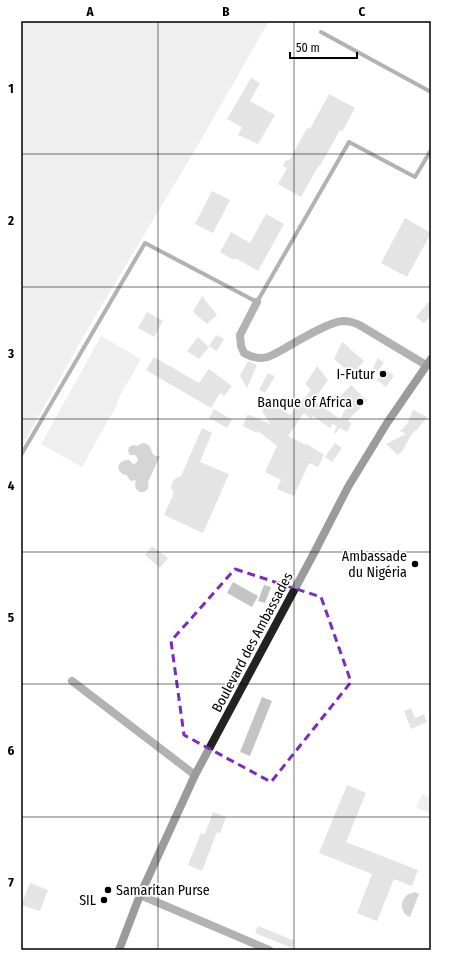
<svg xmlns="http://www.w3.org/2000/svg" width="452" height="971" viewBox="0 0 452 971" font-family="'Fira Sans Condensed',sans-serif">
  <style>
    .green { fill: #dcdcdc }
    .water { fill: #a3a3a3 }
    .building { fill: #c4c4c4 }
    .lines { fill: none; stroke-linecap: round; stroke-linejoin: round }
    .service { stroke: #555; stroke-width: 4 }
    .minor { stroke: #555; stroke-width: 8 }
    .secondary { stroke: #222; stroke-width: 8 }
    .marked { fill: none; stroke: #7b2cbf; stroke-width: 3; stroke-dasharray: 8 5; stroke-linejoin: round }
    .grid { fill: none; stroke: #000; stroke-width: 1; stroke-opacity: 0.55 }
    .poi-dot { fill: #000; stroke: #fff; stroke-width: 1.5 }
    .labels { text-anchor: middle; stroke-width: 3.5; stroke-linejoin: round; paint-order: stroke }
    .poi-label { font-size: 14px; fill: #000; stroke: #fff; text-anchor: end }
    .street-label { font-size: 14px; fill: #000; stroke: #fff }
    .neatline { fill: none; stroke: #000; stroke-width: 1.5 }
    .grid-label { font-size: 13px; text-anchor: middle; font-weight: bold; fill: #000 }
  </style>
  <rect width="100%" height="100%" fill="#fff"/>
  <!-- green -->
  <g class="green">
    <path d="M21,21H269L198,145L87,330L21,448Z"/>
    <path d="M101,336L141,359L117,401L118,403L82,467L41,444Z"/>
    <path d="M422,794L431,798V813L416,808Z"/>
  </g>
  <!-- water -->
  <g class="water">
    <path d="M143,443C156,445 147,457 160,456L148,482C152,496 131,496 136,480C132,482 128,480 127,475C115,474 116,459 129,460L133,464L136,463L138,460L137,457L135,455H130L128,451L129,447L133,445L137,446Z"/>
    <path d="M415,892L419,894L410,917C400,914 399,899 409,894C411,893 413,893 415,892Z"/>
  </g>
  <!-- building -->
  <g class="building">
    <path d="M251,78L260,83L250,101L275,115L258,144L238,135L242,127L227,119Z"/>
    <path d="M329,94L355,108L342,132L340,130L320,166L319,165L301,197L278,184L287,168L283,166L286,160L289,161L307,128L310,129Z"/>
    <path d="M212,191L230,200L213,233L195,224Z"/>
    <path d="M266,214L284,224L258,271L235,258L234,260L220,252L231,232L250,243Z"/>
    <path d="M405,218L431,233L407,277L381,263Z"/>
    <path d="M202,296L217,315L207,324L193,312Z"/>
    <path d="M431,299V316L424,323L416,317Z"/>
    <path d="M147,312L163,321L154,337L138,328Z"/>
    <path d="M216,335L224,339L217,351L209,346Z"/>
    <path d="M198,337L209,347L199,359L187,351Z"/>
    <path d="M342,342L349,347V348L364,361L352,375L334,359Z"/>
    <path d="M154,357L199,383L209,369L232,386L224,396L220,393L211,408L146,370Z"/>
    <path d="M378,358L384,363L370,380L368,378Z"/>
    <path d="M248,361L257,365L247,388L240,376Z"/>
    <path d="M317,366L328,380L314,400L326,410V409L340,419L348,405L340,397L351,385L367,401L348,420L351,424L347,432L340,428L335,434L334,432L337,426L333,424L330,428L313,416L311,419L304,413L288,436L306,445L307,444L324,455L318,467L309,463L294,496L277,489L281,480L265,472L277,446L258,431L257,433L243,426L247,415H250L270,424L262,411L268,400L290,415L311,390L305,384Z"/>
    <path d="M385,369L394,376L386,387L377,380Z"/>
    <path d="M268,373L275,376L265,393L259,390Z"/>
    <path d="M214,409L232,420L227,428L209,418Z"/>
    <path d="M413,410L427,417L416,431L415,430L410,437L403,450L398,455L386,444L406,434L400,431L407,424Z"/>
    <path d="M202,428L212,433L200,462L229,474L203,533L164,515L174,493L171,488L172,482L176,478L181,476Z"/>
    <path d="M335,443L342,448L332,462L325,457Z"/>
    <path d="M152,546L168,558L160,568L145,555Z"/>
    <path d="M233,582L258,596L252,607L227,593Z"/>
    <path d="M264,585L271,587L265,603L258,601Z"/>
    <path d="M262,697L272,701L250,756L240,752Z"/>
    <path d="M411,708L415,718L424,714L427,722L411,729L404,711Z"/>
    <path d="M347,785L366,793L346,842L418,870L412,886L394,879L377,921L357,913L372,874L319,853Z"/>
    <path d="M213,812L226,817L220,834L217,832L202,871L188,865L201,833L205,834Z"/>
    <path d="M30,883L48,890L40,911L21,905Z"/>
    <path d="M258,926L295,941L292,948L255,933Z"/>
  </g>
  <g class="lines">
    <!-- service -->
    <g class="service">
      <path d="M321,32L431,92"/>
      <path d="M21,455L145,243L257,302L349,142L415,177L431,150"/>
    </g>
    <!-- minor -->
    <g class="minor">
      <path d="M257,302L240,335L241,346L244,353C249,356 255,358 262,358C269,358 276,353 282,350C296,342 328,322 343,321C350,321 356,323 361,326L426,365"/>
      <path d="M72,681L195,775"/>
      <path d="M140,895L269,950"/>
    </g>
    <!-- secondary -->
    <path class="secondary" d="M119,950L140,895L195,775L313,555L348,487L387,423L431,359"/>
  </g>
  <!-- marked area -->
  <path d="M0 0H452V971H0ZM235,569L321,597L351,682L271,782L184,735L171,641Z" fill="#fff" fill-opacity=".55" fill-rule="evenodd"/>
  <path class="marked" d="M235,569L321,597L351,682L271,782L184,735L171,641Z"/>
  <!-- grid -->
  <path class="grid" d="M158,21V950M294,21V950M21,154H431M21,287H431M21,419H431M21,552H431M21,684H431M21,817H431"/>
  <!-- markers -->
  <g class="poi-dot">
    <circle cx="383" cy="374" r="4"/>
    <circle cx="360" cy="402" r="4"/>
    <circle cx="415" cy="564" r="4"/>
    <circle cx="108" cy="890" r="4"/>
    <circle cx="104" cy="900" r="4"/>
  </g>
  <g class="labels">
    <!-- poi labels -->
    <g class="poi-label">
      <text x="375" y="379">I-Futur</text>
      <text x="352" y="407">Banque of Africa</text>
      <text x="407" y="561">Ambassade<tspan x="407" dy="16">du Nigéria</tspan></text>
      <text x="116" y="895" text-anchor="start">Samaritan Purse</text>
      <text x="96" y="905">SIL</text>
    </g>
    <!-- street labels -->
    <g class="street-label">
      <text transform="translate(252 642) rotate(-62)" y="5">Boulevard des Ambassades</text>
    </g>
  </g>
  <!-- border -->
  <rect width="452" height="971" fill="none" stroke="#ffffff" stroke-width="44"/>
  <!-- scale -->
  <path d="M290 52v6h67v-6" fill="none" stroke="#000000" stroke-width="2"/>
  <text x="296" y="52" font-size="12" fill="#000000" stroke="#ffffff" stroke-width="3" paint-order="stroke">50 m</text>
  <rect x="22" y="22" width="408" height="927" class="neatline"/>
  <g class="grid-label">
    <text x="90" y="16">A</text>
    <text x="226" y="16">B</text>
    <text x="362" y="16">C</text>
    <text x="11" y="93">1</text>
    <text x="11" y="225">2</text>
    <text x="11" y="358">3</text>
    <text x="11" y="490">4</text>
    <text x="11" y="622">5</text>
    <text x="11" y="755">6</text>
    <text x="11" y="887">7</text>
  </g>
</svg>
